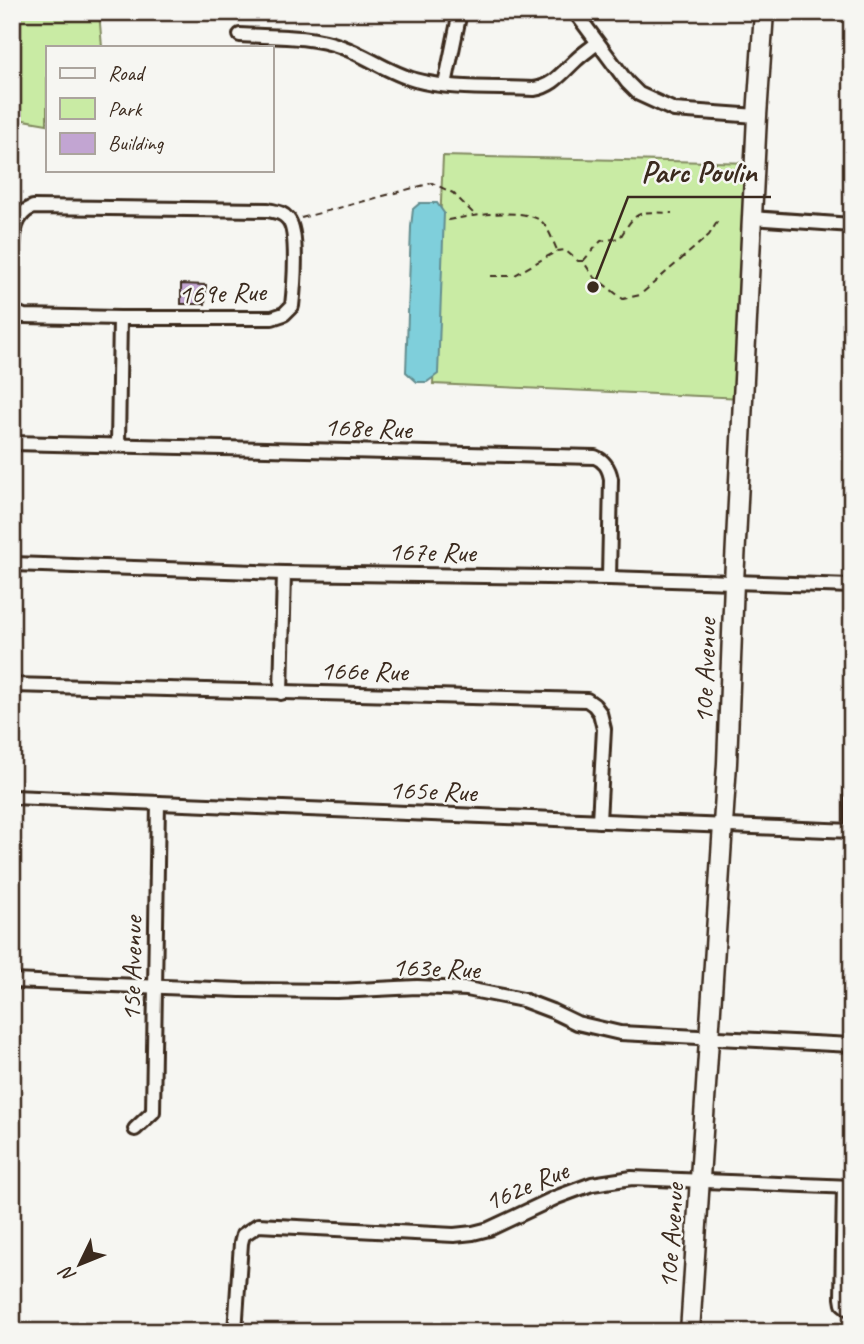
<svg xmlns="http://www.w3.org/2000/svg" width="864" height="1344" viewBox="0 0 864 1344" font-family="Caveat,sans-serif">
  <style>
    .green { fill: #c9eba4; stroke: #828a61; stroke-width: 2 }
    .water { fill: #7fcfdb; stroke: #648d8f; stroke-width: 2 }
    .building { fill: #c2a5d2; stroke: #3b2a1e; stroke-width: 2 }
    .lines { fill: none; stroke-linecap: round; stroke-linejoin: round }
    .street-casing { stroke: #3b2a1e; stroke-width: 18 }
    .secondary-casing { stroke: #3b2a1e; stroke-width: 23 }
    .path { stroke: #3b2a1e; stroke-width: 2; stroke-dasharray: 7 5; stroke-linecap: butt }
    .street { stroke: #f6f6f2; stroke-width: 12 }
    .secondary { stroke: #f6f6f2; stroke-width: 18 }
    .labels { text-anchor: middle; stroke-width: 5; stroke-linejoin: round; paint-order: stroke }
    .street-label { font-size: 28px; fill: #3b2a1e; stroke: #f6f6f2 }
    .leader { fill: none; stroke: #3b2a1e; stroke-width: 2.5 }
    .callout-dot { fill: #3b2a1e; stroke: #f6f6f2; stroke-width: 2.5 }
    .callout-label { font-size: 30px; text-anchor: middle; font-weight: bold; fill: #3b2a1e; stroke: #f6f6f2; stroke-width: 5; stroke-linejoin: round; paint-order: stroke }
  </style>
  <rect width="100%" height="100%" fill="#f6f6f2"/>
  <filter id="ink" filterUnits="userSpaceOnUse"><feTurbulence type="fractalNoise" baseFrequency=".0143" numOctaves="2"/><feDisplacementMap in="SourceGraphic" scale="14" xChannelSelector="R" yChannelSelector="G"/><feConvolveMatrix kernelMatrix="1 2 1 2 8 2 1 2 1" color-interpolation-filters="sRGB"/></filter>
  <g filter="url(#ink)">
    <!-- green -->
    <g class="green">
      <path d="M12,12H99L102,47H47V124L12,118Z"/>
      <path d="M443,156L755,163L743,398L433,384Z"/>
    </g>
    <!-- water -->
    <path class="water" d="M420,203H437L444,213L438,374L427,382H417L406,372L411,227L413,209Z"/>
    <!-- building -->
    <path class="building" d="M181,284L206,285L205,304H181Z"/>
    <g class="lines">
      <!-- street casing -->
      <g class="street-casing">
        <g id="street">
          <path d="M575,12L627,82L639,94L674,110L757,116"/>
          <path d="M240,35C273,37 310,35 342,47C367,56 389,73 415,80C451,90 497,87 534,89C553,86 562,73 575,61C582,54 590,49 597,43"/>
          <path d="M445,85L460,12"/>
          <path d="M752,218L852,225"/>
          <path d="M12,264C14,243 10,216 33,207L268,210C276,212 282,212 288,219C299,232 294,288 292,306L284,314L272,318H120L118,444"/>
          <path d="M12,307L17,313L24,316L120,318"/>
          <path d="M12,443L595,457C605,461 609,468 611,479L609,578"/>
          <path d="M12,564L284,573L609,578L852,586"/>
          <path d="M12,685L587,700L594,705L600,713L604,729L599,821"/>
          <path d="M281,693L284,573"/>
          <path d="M12,797L852,831"/>
          <path d="M852,831V733"/>
          <path d="M12,981L240,990L337,991L417,987L467,989L523,1000L552,1011L577,1023L620,1033L852,1045"/>
          <path d="M135,1129L153,1112L158,803"/>
          <path d="M844,1187L842,1298L843,1304L852,1311"/>
          <path d="M235,1332L241,1243L243,1235L258,1225L454,1235L473,1233L489,1229L557,1197L592,1184L632,1178L852,1187"/>
        </g>
      </g>
      <!-- secondary casing -->
      <g class="secondary-casing">
        <path id="secondary" d="M690,1332L727,763L734,582L757,116L764,12"/>
      </g>
      <!-- path -->
      <g class="path">
        <path d="M301,218L432,183L453,193L475,215"/>
        <path d="M448,220C469,216 523,207 541,221C548,227 553,241 557,250"/>
        <path d="M583,261L601,241L620,238C637,208 640,212 672,213"/>
        <path d="M491,276H513L557,251L565,250L578,261H583L593,276L623,299L640,295L709,235L719,219"/>
      </g>
      <!-- street -->
      <use href="#street" class="street"/>
      <!-- secondary -->
      <use href="#secondary" class="secondary"/>
    </g>
  </g>
  <g class="labels">
    <!-- street labels -->
    <g class="street-label">
      <text transform="translate(222 292) rotate(-2)" y="10">169e Rue</text>
      <text transform="translate(368 427) rotate(2)" y="10">168e Rue</text>
      <text transform="translate(432 551) rotate(1)" y="10">167e Rue</text>
      <text transform="translate(364 670) rotate(1)" y="10">166e Rue</text>
      <text transform="translate(704 671) rotate(-88)" y="10">10e Avenue</text>
      <text transform="translate(433 790) rotate(2)" y="10">165e Rue</text>
      <text transform="translate(436 967) rotate(2)" y="10">163e Rue</text>
      <text transform="translate(131 969) rotate(-89)" y="10">15e Avenue</text>
      <text transform="translate(526 1185) rotate(-23)" y="10">162e Rue</text>
      <text transform="translate(670 1236) rotate(-86)" y="10">10e Avenue</text>
    </g>
  </g>
  <!-- callouts -->
  <path class="leader" d="M593 287L628 197H771"/>
  <circle class="callout-dot" cx="593" cy="287" r="7"/>
  <g class="callout-label">
    <text x="699" y="182">Parc Poulin</text>
  </g>
  <!-- margin -->
  <rect width="864" height="1344" fill="none" stroke="#f6f6f2" stroke-width="42"/>
  <rect x="21" y="21" width="822" height="1302" fill="none" stroke="#3b2a1e" stroke-width="2.5" filter="url(#ink)"/>
  <!-- legend -->
  <rect x="46" y="46" width="228" height="126" fill="#f6f6f2" stroke="#aba49d" stroke-width="2"/>
  <rect x="60" y="68" width="35" height="10" fill="#f6f6f2" stroke="#aba49d" stroke-width="2"/>
  <text x="108" y="80" font-size="21" fill="#3b2a1e">Road</text>
  <rect x="60" y="98" width="35" height="21" fill="#c9eba4" stroke="#aba49d" stroke-width="2"/>
  <text x="108" y="116" font-size="21" fill="#3b2a1e">Park</text>
  <rect x="60" y="133" width="35" height="21" fill="#c2a5d2" stroke="#aba49d" stroke-width="2"/>
  <text x="108" y="150" font-size="21" fill="#3b2a1e">Building</text>
  <!-- north arrow -->
  <g transform="translate(80 1264) rotate(227)" stroke="#f6f6f2" stroke-width="5" paint-order="stroke">
  <path d="M0-5L12 26L0 18L-12 26Z" fill="#3b2a1e"/>
  <text y="-10" font-size="19" font-weight="bold" text-anchor="middle" fill="#3b2a1e">N</text>
  </g>
</svg>
